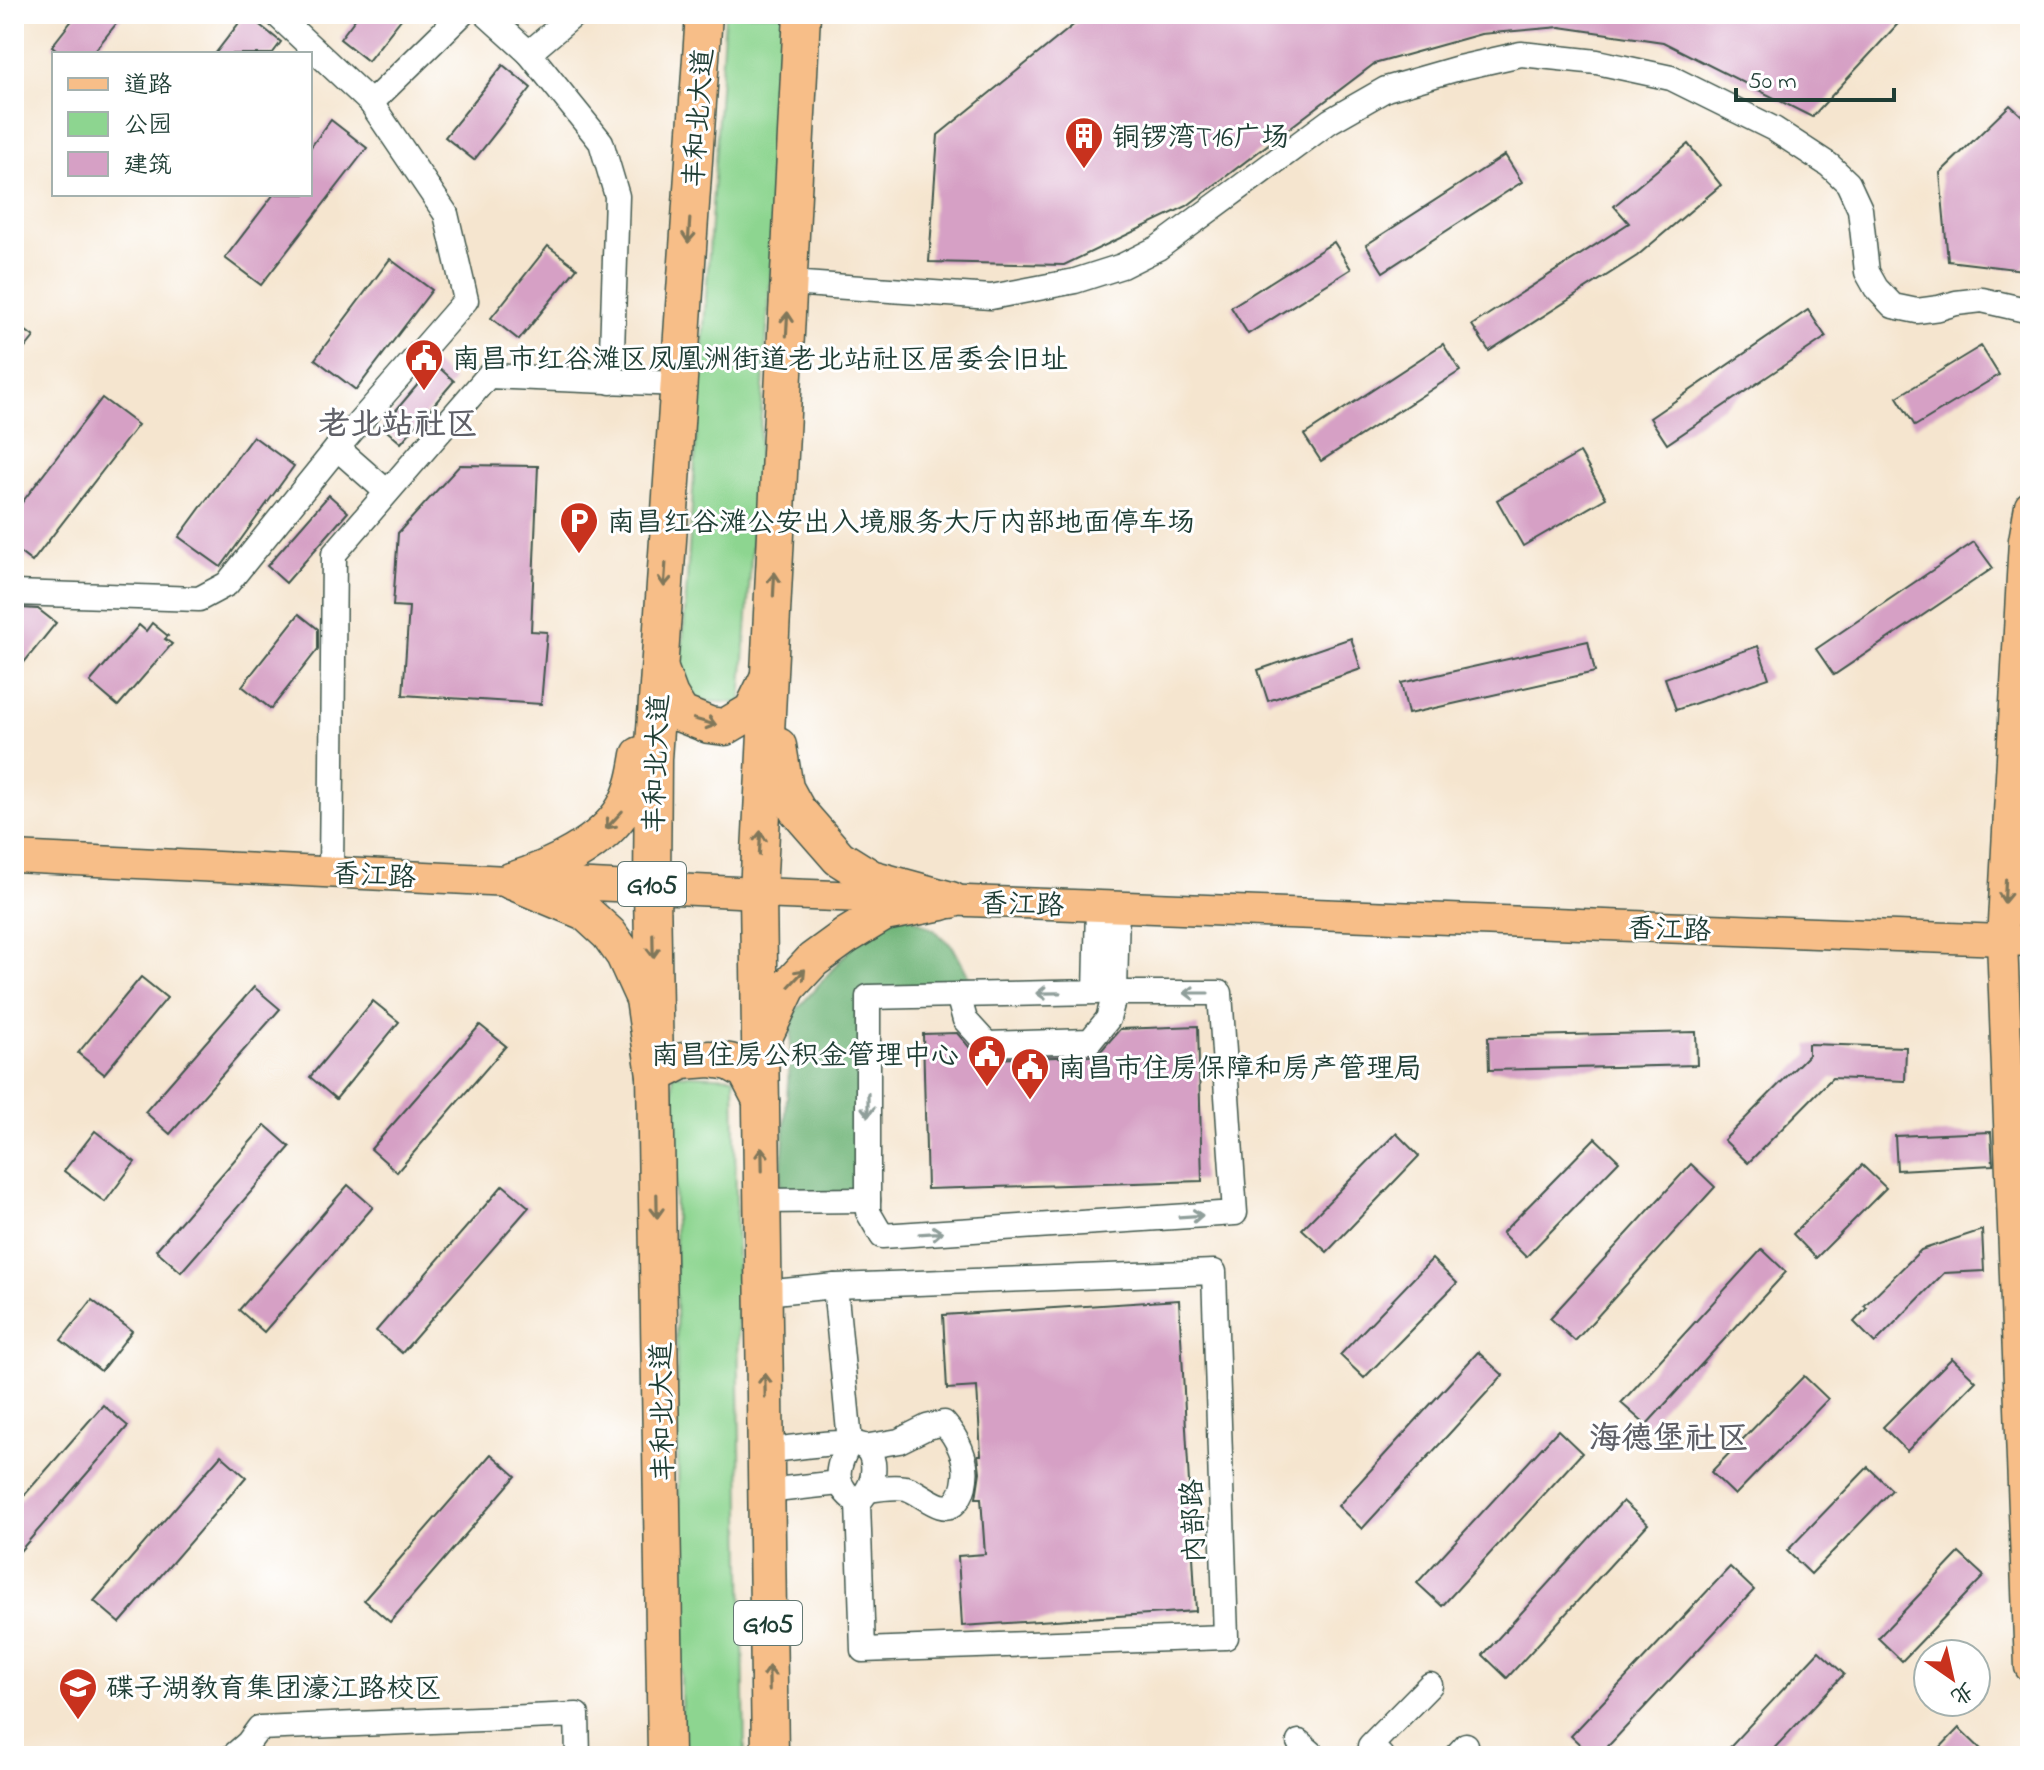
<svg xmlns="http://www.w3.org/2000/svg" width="2044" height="1770" viewBox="0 0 2044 1770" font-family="'Indie Flower','LXGW WenKai TC',sans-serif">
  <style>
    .green { fill: #8dd590; stroke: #568962; stroke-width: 2 }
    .forest { fill: #72b67a; stroke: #487a57; stroke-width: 2 }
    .building { fill: #d6a0c5 }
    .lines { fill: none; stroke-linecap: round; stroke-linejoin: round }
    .minor-casing { stroke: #3f564b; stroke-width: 27 }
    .major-casing { stroke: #3f564b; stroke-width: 33 }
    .highway-casing { stroke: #3f564b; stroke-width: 39 }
    .minor { stroke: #fff; stroke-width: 24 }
    .major { stroke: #f7be88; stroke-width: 30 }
    .highway { stroke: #f7be88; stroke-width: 36 }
    .oneway { stroke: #80775a }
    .oneway2 { stroke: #8f9e9a }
    .labels { text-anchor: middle; stroke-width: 6; stroke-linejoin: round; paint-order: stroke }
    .shield { fill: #fff; stroke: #627771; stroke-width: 2 }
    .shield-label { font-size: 26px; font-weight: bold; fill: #1f3d34 }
    .street-label { font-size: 28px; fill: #1f3d34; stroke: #fff }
    .poi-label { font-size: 28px; fill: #1f3d34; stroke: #fff; text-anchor: start }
    .quarter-label { font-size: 32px; font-weight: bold; fill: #5f6067; stroke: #fff }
  </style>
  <rect width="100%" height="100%" fill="#fff"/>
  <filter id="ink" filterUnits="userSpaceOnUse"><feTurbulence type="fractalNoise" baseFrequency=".0125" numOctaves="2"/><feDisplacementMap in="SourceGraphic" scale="16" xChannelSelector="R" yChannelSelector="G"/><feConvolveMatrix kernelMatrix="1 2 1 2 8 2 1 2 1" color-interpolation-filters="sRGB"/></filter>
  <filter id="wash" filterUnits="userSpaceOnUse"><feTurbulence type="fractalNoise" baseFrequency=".006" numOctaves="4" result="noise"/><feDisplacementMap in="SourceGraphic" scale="32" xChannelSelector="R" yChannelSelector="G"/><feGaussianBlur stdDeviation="1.8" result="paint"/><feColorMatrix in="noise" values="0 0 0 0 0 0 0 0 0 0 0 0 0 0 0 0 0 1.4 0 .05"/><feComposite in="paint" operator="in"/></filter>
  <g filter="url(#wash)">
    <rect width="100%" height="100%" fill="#f5e5cf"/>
    <!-- green -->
    <g class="green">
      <path d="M725,14H789L741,703L679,700Z"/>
      <path d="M673,1074L734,1077L745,1756H682Z"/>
    </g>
    <!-- forest -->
    <path class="forest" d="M904,913L934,930L953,947L976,990L863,994L867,1193L780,1192L793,1014L867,930Z"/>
    <g id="blocks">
      <!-- building -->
      <g class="building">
        <path d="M77,14H124L92,54H62L52,46Z"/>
        <path d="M246,14L281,42L272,54H215Z"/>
        <path d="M359,14H405L368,61L340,39Z"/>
        <path d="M1087,14H1907L1812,117L1663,42L1560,27L1481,34L1374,64L1187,206L1064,265L929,262L938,135Z"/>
        <path d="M503,65L531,88L474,160L445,137Z"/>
        <path d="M2010,105L2030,123V249L2023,270L1948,261L1940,173Z"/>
        <path d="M331,120L367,148L261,285L225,258L274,194H310V148Z"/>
        <path d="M1688,144L1721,185L1637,256L1489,351L1472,325L1629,223L1614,206Z"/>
        <path d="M1505,155L1522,182L1383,272L1366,245Z"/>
        <path d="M1334,242L1351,269L1248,334L1231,307Z"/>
        <path d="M548,246L577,268L519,340L491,318Z"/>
        <path d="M390,259L432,290L356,390L315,359Z"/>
        <path d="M1808,310L1826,337L1667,444L1650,418Z"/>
        <path d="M14,322L34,337L14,362Z"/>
        <path d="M1443,344L1460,371L1321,461L1304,435Z"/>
        <path d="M1981,346L1999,375L1915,426L1897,397Z"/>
        <path d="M435,364L454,381L401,443L382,427Z"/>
        <path d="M102,398L138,425L32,562L14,548V513Z"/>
        <path d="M253,436L294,466L221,567L179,537Z"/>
        <path d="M1580,453L1606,498L1523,546L1497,500Z"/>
        <path d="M460,465L538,466L531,631L547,632L541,704L403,695L409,607L393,606L398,533Z"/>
        <path d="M329,495L348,512L286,583L267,566Z"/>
        <path d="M1974,542L1993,568L1834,675L1816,649Z"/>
        <path d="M21,608L38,609L56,623L14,675V617Z"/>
        <path d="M299,614L318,629V649L271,709L242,686Z"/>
        <path d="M152,623L168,636L165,639L172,644L118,706L90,682L139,625L146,631Z"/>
        <path d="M1351,638L1361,669L1268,701L1258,670Z"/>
        <path d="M1588,641L1595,672L1408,714L1401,683Z"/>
        <path d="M1758,646L1769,678L1676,710L1665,678Z"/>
        <path d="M141,977L167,998L104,1074L78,1053Z"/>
        <path d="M254,987L280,1009L170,1134L145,1112Z"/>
        <path d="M373,1001L399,1022L336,1099L310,1077Z"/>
        <path d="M480,1025L506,1046L397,1172L371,1149Z"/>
        <path d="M1198,1026L1202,1181L927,1189L923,1034L957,1033L976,1055L987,1059L1090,1056L1101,1051L1120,1029Z"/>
        <path d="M1696,1032L1697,1065L1489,1070L1488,1037Z"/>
        <path d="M1808,1044L1906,1047L1905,1081L1832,1078L1748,1163L1724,1140L1808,1055Z"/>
        <path d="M265,1125L290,1147L181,1272L156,1250Z"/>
        <path d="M95,1131L135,1162L105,1202L64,1171Z"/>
        <path d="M1991,1132L1993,1165L1897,1170L1895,1136Z"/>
        <path d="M1396,1133L1419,1156L1327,1252L1302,1229Z"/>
        <path d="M1595,1138L1619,1161L1526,1257L1502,1233Z"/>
        <path d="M1691,1164L1715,1187L1575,1341L1550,1318Z"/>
        <path d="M1862,1165L1886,1188L1816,1258L1793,1234Z"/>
        <path d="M348,1185L373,1207L264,1332L239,1310Z"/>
        <path d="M503,1185L529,1207L402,1353L376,1331Z"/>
        <path d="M1982,1230L1984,1271L1944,1273L1875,1343L1854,1322L1867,1308L1864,1306L1921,1250Z"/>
        <path d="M1762,1249L1786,1272L1646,1425L1621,1403Z"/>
        <path d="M1432,1259L1457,1283L1364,1378L1340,1355Z"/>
        <path d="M92,1300L132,1331L101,1371L61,1340Z"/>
        <path d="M1179,1300L1196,1611L962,1626L958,1556L985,1554L981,1498H976L980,1472L978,1455H981L977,1387L947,1389L943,1315Z"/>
        <path d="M1478,1352L1503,1375L1362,1529L1338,1506Z"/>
        <path d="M1952,1358L1976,1381L1907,1451L1883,1427Z"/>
        <path d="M1804,1376L1828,1399L1735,1495L1711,1472Z"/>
        <path d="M103,1405L128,1426L14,1558V1507Z"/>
        <path d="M1558,1430L1582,1453L1442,1606L1417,1583Z"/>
        <path d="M491,1454L516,1476L390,1622L364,1600Z"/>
        <path d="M221,1455L246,1477L120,1623L94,1601Z"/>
        <path d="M1868,1467L1892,1490L1811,1574L1787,1551Z"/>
        <path d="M1623,1501L1648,1524L1507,1678L1483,1655Z"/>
        <path d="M1959,1553L1984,1576L1902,1661L1878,1638Z"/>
        <path d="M1730,1567L1754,1590L1599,1756H1592L1571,1736Z"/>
        <path d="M1819,1651L1844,1674L1767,1756H1721Z"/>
        <path d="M1959,1728L1988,1756H1932Z"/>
      </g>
    </g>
  </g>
  <g filter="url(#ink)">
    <use href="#blocks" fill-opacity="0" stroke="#3f564b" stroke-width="2"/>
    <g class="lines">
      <!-- minor casing -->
      <g class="minor-casing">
        <g id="minor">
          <path d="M486,14L529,53L575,14"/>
          <path d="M529,53L601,142L617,196L611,382"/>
          <path d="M371,103L462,14"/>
          <path d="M789,283L991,297L1075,281L1122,266L1158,248L1330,121L1386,89L1459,68L1521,54L1597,62L1671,78L1774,129L1829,165L1848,183L1860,209L1867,272L1876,288L1893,306L1917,311L1939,308L1956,303L1982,300L2030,311"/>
          <path d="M337,448L387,492"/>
          <path d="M14,593L199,599L227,584L337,448L466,300L446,214L371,103L276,14"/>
          <path d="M331,872L334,554L488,376L679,384"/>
          <path d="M1098,906L1096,992L868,997V1212L882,1236L1235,1213L1220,993H1115L1117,906"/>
          <path d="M958,995L965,1020L987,1044L1090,1041L1108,1019L1115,993L1102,992"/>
          <path d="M762,1201L868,1200"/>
          <path d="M764,1293L835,1286L1214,1272L1226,1637L863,1650L858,1503"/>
          <path d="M864,1447L899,1441L927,1427L944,1423C957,1438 968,1459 965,1479C964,1489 962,1495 956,1502C943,1517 920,1491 906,1488C893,1486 881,1488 869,1490"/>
          <path d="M766,1451C786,1449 850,1437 865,1447C870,1451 872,1457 873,1463C875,1480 869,1490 858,1503C831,1484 836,1468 850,1442L835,1286"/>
          <path d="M766,1491L839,1483"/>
          <path d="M1299,1742L1315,1756"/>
          <path d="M233,1756L248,1743L259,1728L577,1715L578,1756"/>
          <path d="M1381,1756L1370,1746L1430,1685"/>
          <path d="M1456,1756L1466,1745"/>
        </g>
      </g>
      <!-- major casing -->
      <g class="major-casing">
        <g id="major">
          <path d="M2030,506L2024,540L2002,940L2030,1667"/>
          <path d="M14,857L758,893L2030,941"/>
        </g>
      </g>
      <!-- highway casing -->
      <g class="highway-casing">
        <g id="highway">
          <path d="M661,672L670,696L681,714L709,725L725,727L752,711L768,678"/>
          <path d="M778,746L785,788L797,810L839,858L871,878L951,900"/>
          <path d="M511,881L585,912L609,934L624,955L644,999L655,1075L683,1061L710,1059L730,1062L746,1071L761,1100"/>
          <path d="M511,881C549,869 603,844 624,808C634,791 637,773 640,755"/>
          <path d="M764,1037L788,987L813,960L846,936L884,913L942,902"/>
          <path d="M666,1756L652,888L653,759L704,14"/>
          <path d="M770,1756L758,893L802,14"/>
        </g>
      </g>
      <!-- minor -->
      <use href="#minor" class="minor"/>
      <!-- major -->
      <use href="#major" class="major"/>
      <!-- highway -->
      <use href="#highway" class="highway"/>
    </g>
    <!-- one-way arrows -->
    <defs><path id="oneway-shaft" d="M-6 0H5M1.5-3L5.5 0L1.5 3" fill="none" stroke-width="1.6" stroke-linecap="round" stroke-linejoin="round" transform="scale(2)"/></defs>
    <g class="oneway">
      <use href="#oneway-shaft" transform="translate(689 231) rotate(94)"/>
      <use href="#oneway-shaft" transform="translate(787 324) rotate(-87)"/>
      <use href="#oneway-shaft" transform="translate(665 575) rotate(94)"/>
      <use href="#oneway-shaft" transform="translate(774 584) rotate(-87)"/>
      <use href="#oneway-shaft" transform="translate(705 722) rotate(16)"/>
      <use href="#oneway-shaft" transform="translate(614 820) rotate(133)"/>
      <use href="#oneway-shaft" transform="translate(760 843) rotate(-87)"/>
      <use href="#oneway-shaft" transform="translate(2005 891) rotate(93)"/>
      <use href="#oneway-shaft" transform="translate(653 946) rotate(89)"/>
      <use href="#oneway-shaft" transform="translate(797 978) rotate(-47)"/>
      <use href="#oneway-shaft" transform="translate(762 1159) rotate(-91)"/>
      <use href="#oneway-shaft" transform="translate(657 1206) rotate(89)"/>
      <use href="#oneway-shaft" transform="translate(765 1385) rotate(-91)"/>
      <use href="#oneway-shaft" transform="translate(769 1678) rotate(-91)"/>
    </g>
    <g class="oneway2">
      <use href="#oneway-shaft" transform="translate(1048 993) rotate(179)"/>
      <use href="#oneway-shaft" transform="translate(1196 993) rotate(-180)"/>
      <use href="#oneway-shaft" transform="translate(868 1105) rotate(90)"/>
      <use href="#oneway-shaft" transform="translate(1191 1216) rotate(-4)"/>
      <use href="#oneway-shaft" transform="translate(931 1233) rotate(-4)"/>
    </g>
  </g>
  <!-- icons -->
  <defs>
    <g id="building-pin" transform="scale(2)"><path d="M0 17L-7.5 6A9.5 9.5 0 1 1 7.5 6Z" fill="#c8321e" stroke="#fff"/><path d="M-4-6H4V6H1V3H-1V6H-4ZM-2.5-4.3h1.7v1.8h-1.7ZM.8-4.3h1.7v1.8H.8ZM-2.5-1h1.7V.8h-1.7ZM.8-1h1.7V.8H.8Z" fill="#fff"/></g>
    <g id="civic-pin" transform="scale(2)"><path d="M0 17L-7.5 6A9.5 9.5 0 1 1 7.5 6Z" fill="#c8321e" stroke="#fff"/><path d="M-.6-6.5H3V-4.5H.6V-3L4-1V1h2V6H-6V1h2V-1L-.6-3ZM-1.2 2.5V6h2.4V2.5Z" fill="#fff"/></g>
    <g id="parking-pin" transform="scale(2)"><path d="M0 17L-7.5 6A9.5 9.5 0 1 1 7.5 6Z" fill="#c8321e" stroke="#fff"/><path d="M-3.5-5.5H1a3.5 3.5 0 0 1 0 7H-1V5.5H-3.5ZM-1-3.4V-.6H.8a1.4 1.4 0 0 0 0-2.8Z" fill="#fff"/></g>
    <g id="school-pin" transform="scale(2)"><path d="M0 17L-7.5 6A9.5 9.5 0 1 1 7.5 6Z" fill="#c8321e" stroke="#fff"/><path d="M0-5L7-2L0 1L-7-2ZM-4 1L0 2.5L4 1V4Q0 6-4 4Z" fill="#fff"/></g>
  </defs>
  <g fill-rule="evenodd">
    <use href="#building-pin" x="1084" y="136"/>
    <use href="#civic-pin" x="424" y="358"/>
    <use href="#parking-pin" x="579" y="521"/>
    <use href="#civic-pin" x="987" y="1054"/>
    <use href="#civic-pin" x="1030" y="1067"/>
    <use href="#school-pin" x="78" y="1687"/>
  </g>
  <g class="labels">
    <!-- shield labels -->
    <g class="shield">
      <rect x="618" y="862" width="68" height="44" rx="6"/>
      <rect x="734" y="1601" width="68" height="44" rx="6"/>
    </g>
    <g class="shield-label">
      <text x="652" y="893">G105</text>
      <text x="768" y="1632">G105</text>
    </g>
    <!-- street labels -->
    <g class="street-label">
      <text transform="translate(697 118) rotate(-86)" y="10">丰和北大道</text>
      <text transform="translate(655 764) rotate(-88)" y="10">丰和北大道</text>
      <text transform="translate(374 874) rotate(3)" y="10">香江路</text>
      <text transform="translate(1022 903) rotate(2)" y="10">香江路</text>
      <text transform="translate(1669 928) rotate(2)" y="10">香江路</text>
      <text transform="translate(661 1412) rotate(-91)" y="10">丰和北大道</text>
      <text transform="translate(1192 1521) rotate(-92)" y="10">内部路</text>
    </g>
    <!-- poi labels -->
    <g class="poi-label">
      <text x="1112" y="146">铜锣湾T16广场</text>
      <text x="452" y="368">南昌市红谷滩区凤凰洲街道老北站社区居委会旧址</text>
      <text x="607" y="531">南昌红谷滩公安出入境服务大厅内部地面停车场</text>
      <text x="959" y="1064" text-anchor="end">南昌住房公积金管理中心</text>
      <text x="1058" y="1077">南昌市住房保障和房产管理局</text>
      <text x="106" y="1697">碟子湖教育集团濠江路校区</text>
    </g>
    <!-- quarter labels -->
    <g class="quarter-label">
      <text x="398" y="434">老北站社区</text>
      <text x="1669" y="1448">海德堡社区</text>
    </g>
  </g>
  <!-- margin -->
  <rect width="2044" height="1770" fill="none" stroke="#fff" stroke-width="48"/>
  <!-- legend -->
  <rect x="52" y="52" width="260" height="144" fill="#ffffff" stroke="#a5b1ae" stroke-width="2"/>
  <rect x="68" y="78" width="40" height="12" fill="#f7be88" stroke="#a5b1ae" stroke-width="2"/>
  <text x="124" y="92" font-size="24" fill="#1f3d34">道路</text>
  <rect x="68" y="112" width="40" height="24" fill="#8dd590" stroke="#a5b1ae" stroke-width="2"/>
  <text x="124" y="132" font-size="24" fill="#1f3d34">公园</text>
  <rect x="68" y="152" width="40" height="24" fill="#d6a0c5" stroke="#a5b1ae" stroke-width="2"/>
  <text x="124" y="172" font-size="24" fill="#1f3d34">建筑</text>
  <!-- north arrow -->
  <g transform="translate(1952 1678) rotate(146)"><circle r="38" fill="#ffffff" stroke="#a5b1ae" stroke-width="2"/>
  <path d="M0-6L14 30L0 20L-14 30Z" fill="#c8321e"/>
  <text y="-12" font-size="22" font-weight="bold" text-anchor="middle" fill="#1f3d34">北</text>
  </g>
  <!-- scale -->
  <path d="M1736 88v12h158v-12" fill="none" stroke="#1f3d34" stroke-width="4"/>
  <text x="1748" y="88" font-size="24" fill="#1f3d34" stroke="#ffffff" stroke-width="6" paint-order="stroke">50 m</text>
</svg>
